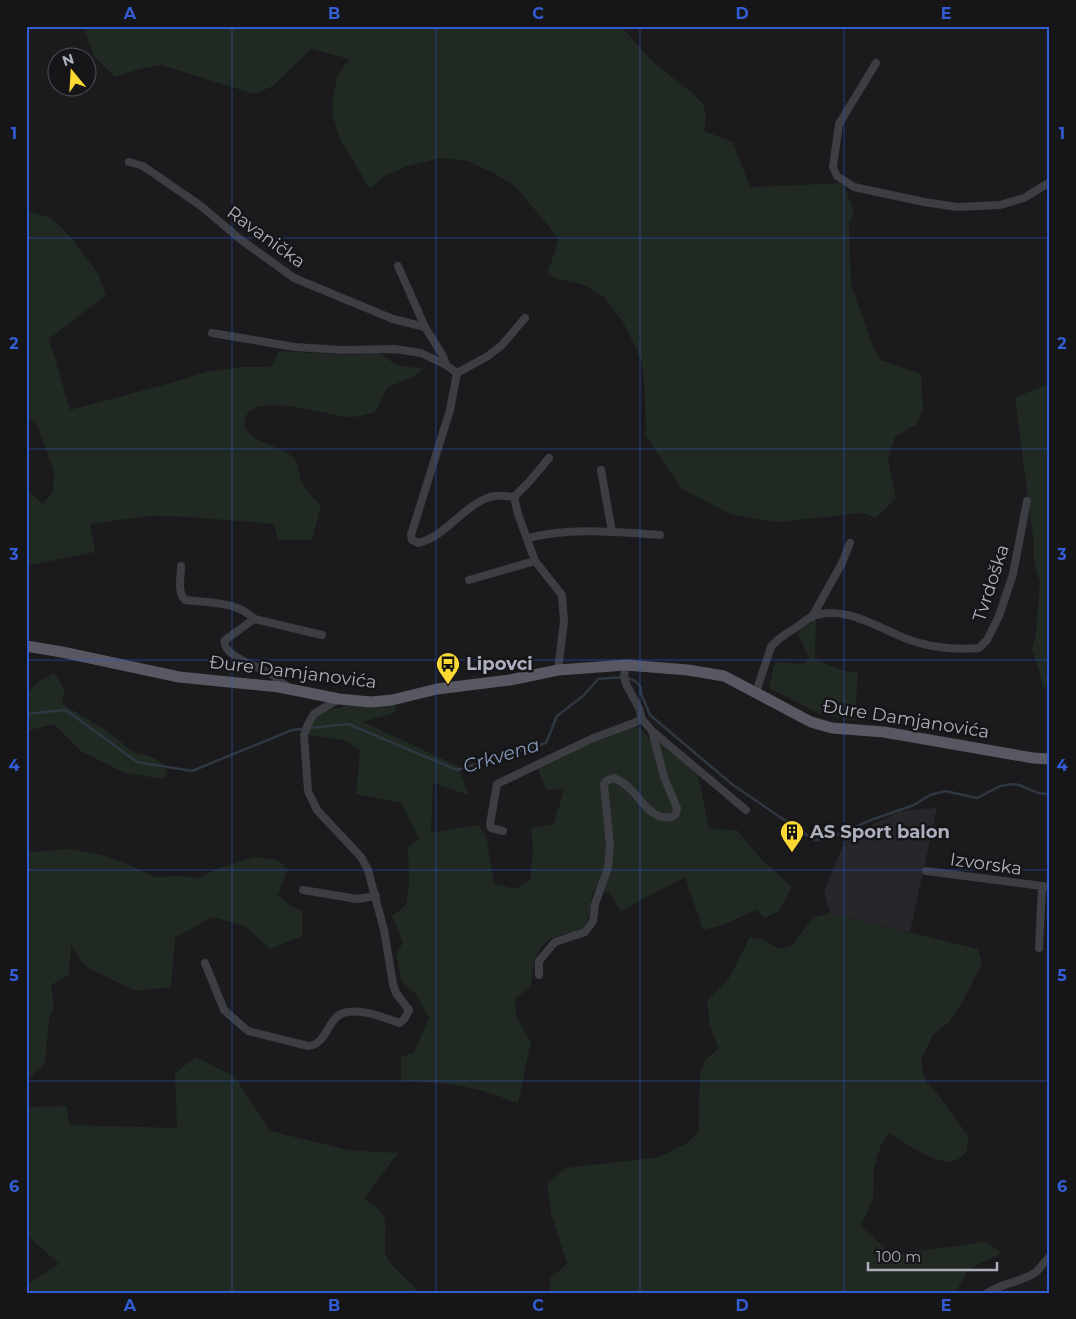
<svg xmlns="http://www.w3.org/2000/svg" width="1076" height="1319" viewBox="0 0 1076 1319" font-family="Montserrat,sans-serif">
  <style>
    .built { fill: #27262a }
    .green { fill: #202922 }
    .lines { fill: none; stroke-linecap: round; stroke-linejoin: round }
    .stream { stroke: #2f3742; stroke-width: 2.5 }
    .minor { stroke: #3d3d44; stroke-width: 8 }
    .primary { stroke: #575861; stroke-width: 11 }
    .grid { fill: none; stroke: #325dd4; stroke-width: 1; stroke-opacity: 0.55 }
    .labels { text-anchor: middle; stroke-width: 5; stroke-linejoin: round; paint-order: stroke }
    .street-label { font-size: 18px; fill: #acafbd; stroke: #161518 }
    .poi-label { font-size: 18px; font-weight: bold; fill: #acafbd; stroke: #161518; text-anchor: start }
    .water-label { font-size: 19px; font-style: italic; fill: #8297b9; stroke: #161518 }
    .neatline { fill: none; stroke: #325dd4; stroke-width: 2 }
    .grid-label { font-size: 16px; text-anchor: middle; font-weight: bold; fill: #325dd4 }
  </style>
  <rect width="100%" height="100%" fill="#1b1a1d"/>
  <!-- built -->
  <path class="built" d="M937,808L910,932L830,913L824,892L846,838L901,811Z"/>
  <!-- green -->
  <g class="green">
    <path d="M83,26H621L653,62L691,92L704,105L706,119L704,131L733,142L750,187L844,183L854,214L849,223L851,284L871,341L880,360L921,374L923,409L917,424L895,437L888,459L896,498L876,518L863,513L780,522L755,519L730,514L682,489L646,436L645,393L642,363L635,346L623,322L604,297L584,285L555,278L547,274L559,239L515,186L494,173L467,161L440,158L408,166L384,176L370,189L340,139L333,116V96L338,75L349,59L311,49L273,86L254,94L161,65L140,69L115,77L94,56Z"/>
    <path d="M26,211L49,217L62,228L74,241L98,274L106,295L49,339L70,410L174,382L206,372L240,367H271L279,351L349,355L380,353L396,365L424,369L413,377L388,387L375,412C368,414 360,417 352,417C330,417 259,391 246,416C244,421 244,426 247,431C258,444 280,446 293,457C300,464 298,474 302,482C305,490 315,499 321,506L312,540H278L274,524L189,517L150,516L90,524L95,552L26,566V489L43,504L53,491L54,470L36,423L26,416Z"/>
    <path d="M1050,384V690L1044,688L1032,649L1036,634L1040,581L1034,563V545L1015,397Z"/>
    <path d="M816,619L815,659L844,671L858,672L855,721L820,714L769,688L775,662L804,664L809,657L797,633Z"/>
    <path d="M54,673L65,690L62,704L104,729L135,753L150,756L162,763L168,771L163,779L125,773L81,751L54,724L26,731V694L38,682Z"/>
    <path d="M348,705L396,706L394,713L363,722L458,766L469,795L433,783L431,833L469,826H479L486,835L494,884L515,889L530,880L533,851L531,828L554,824L564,789L546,790L538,769C568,754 606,729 640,727L650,740L659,739L698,775L709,829L737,830L760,858L792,887L778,912L764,918L756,910L723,925L703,930L685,877L621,911L609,892L593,891C591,903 591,919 582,928C577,932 569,933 563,934C536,942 533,961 531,986L515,999L516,1017L531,1042L518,1104C479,1086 444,1082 401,1081V1057L414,1053L429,1018L416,994L402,982L396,955L403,942L392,916L406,905L409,883L408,847L419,839L401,803L356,794L360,750L344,740L306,735L319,713Z"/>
    <path d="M26,847L32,852L71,849L102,855L127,864L154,877L178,876L198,878L217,869L254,857L277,860L288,869L278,895L291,906L302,911V936L270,949L245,926L212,917L175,938L171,987L136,991L90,969L82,962L71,945L69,975L51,985L54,1006L49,1019L45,1063L27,1080Z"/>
    <path d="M830,913L978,949L982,963L963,1001L949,1022L933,1035L921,1060L923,1072L927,1083L935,1091L969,1137L966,1153C963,1155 960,1158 957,1160C939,1169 904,1141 889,1133L881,1145L874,1169L873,1199L861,1226L886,1249L896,1253L959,1246L985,1241L1002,1253L969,1269L955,1293H551L549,1279L567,1264L551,1213L547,1183L566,1168L659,1157L687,1143L698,1132L700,1074L705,1060L719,1048L710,1026L707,1001L729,978L750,937L763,940L780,949L793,945L813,917Z"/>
    <path d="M196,1057L235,1077L270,1131L348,1150L398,1153L364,1199C388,1214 386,1217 385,1244C385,1248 384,1252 386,1255C394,1271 409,1280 420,1293H30L29,1283L59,1264L26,1234V1107L67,1106L69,1125L177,1128L175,1073Z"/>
  </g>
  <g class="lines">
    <!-- stream -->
    <path class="stream" d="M26,714L66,710L137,762L192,771L292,730L348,724L457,770L546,743L557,716L583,696L598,679C611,678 634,673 641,688L640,691L650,715L733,785L814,840L831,838L871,820L914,805L930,795L945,791L977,798C990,792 1003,781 1019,785C1032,790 1034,794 1050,794"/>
    <!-- minor -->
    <g class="minor">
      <path d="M876,63L839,124L833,167L837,176L854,187L924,202L957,207L1000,205L1024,198L1050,182"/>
      <path d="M129,162L143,166L201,206L240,239L294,278L393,319L425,327L443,356L446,365L457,373L450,410L411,535L412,540L418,543C447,536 462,506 490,497C497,495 507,496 514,497L518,514L535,561L562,595L564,621L558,670"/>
      <path d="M398,266L425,327"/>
      <path d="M212,333L295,347L342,350L395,349L421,353L446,365"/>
      <path d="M457,373L488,356L502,345L525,318"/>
      <path d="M601,470L612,532"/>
      <path d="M514,497L529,482L549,458"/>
      <path d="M528,538C571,527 616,532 660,535"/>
      <path d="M181,566C181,576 177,593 185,600C208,603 237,601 254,619"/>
      <path d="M469,580L535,561"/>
      <path d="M812,617L842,563L850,543"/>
      <path d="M626,665L624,676L626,684L639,708L642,719L652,731L746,810"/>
      <path d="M288,687C282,683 277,678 271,674C260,667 221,656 225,640L254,619L322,635"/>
      <path d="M756,692L771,647C777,639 786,634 795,628C800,625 806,620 811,617C842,603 879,628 907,639C930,648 955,650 979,648L987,640L999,616L1013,574L1027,501"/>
      <path d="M503,831L491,828L490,824L497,784L593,738L634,723L642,719"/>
      <path d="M926,871L1050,887"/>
      <path d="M303,890L357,899L376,896"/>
      <path d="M1039,948L1042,887"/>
      <path d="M205,963L224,1010L248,1031L308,1046C328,1045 327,1015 347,1012C364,1009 384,1018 400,1023L405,1018L409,1010L396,993L393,984L384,930L368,870L361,857L317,810L308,791L304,735L308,724L314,714L339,699"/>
      <path d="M539,975V961L555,942L585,932L593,921L595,904L608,868L610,846L604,784L606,781L614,778C619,780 624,783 628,787C642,799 651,821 672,817L676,814L677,808L664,777L652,731"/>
      <path d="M987,1293C1002,1283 1022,1282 1036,1272C1041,1267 1045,1261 1050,1256"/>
    </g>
    <!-- primary -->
    <path class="primary" d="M26,646L62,652L179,677L279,687L339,699L371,702L392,700L437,689L510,680L558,670L626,665L688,670L724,676L811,722L832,728L884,732L1033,758L1050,759"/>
  </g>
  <!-- grid -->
  <path class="grid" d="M232,26V1293M436,26V1293M640,26V1293M844,26V1293M26,238H1050M26,449H1050M26,660H1050M26,870H1050M26,1081H1050"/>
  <!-- icons -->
  <defs>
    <g id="bus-pin" transform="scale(1.25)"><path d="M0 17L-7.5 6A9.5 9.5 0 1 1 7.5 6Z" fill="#fbd834" stroke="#161518"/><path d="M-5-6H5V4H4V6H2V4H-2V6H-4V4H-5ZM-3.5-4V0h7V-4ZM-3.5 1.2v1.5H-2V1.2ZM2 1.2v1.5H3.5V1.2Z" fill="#111"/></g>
    <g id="building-pin" transform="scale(1.25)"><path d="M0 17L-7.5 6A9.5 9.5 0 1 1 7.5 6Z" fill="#fbd834" stroke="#161518"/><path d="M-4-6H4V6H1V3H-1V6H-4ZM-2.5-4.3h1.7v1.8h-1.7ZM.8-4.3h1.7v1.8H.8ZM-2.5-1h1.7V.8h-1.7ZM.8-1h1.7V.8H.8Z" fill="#111"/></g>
  </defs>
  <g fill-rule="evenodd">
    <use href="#bus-pin" x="448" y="664"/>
    <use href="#building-pin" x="792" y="832"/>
  </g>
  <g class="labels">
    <!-- street labels -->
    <g class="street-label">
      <text transform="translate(266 237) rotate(36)" y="6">Ravanička</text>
      <text transform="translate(991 583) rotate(-72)" y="6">Tvrdoška</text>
      <text transform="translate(293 672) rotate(7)" y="6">Đure Damjanovića</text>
      <text transform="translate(906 719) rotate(9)" y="6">Đure Damjanovića</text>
      <text transform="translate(986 864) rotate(8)" y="6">Izvorska</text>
    </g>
    <!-- poi labels -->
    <g class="poi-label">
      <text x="466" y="670">Lipovci</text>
      <text x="810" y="838">AS Sport balon</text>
    </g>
    <!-- water labels -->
    <g class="water-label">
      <text transform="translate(501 755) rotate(-17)" y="7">Crkvena</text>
    </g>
  </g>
  <!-- border -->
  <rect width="1076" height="1319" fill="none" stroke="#161518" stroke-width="55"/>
  <!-- north arrow -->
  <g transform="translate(72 72) rotate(342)"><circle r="24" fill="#161518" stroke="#52535a"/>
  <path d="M0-4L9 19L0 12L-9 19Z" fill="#fbd834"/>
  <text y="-8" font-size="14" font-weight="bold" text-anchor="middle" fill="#acafbd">N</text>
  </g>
  <!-- scale -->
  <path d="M868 1262v8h129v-8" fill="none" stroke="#acafbd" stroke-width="2.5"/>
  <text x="876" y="1262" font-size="15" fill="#acafbd" stroke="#161518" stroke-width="4" paint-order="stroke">100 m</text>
  <rect x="28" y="28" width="1020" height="1264" class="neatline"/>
  <g class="grid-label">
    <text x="130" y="19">A</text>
    <text x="334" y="19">B</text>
    <text x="538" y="19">C</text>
    <text x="742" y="19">D</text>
    <text x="946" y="19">E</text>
    <text x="14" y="139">1</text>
    <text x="1062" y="139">1</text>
    <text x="14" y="349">2</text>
    <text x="1062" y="349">2</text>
    <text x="14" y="560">3</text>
    <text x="1062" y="560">3</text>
    <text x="14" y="771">4</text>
    <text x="1062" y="771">4</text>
    <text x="14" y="981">5</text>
    <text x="1062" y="981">5</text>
    <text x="14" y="1192">6</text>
    <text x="1062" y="1192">6</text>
    <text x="130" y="1311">A</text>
    <text x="334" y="1311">B</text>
    <text x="538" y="1311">C</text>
    <text x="742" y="1311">D</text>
    <text x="946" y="1311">E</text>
  </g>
</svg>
